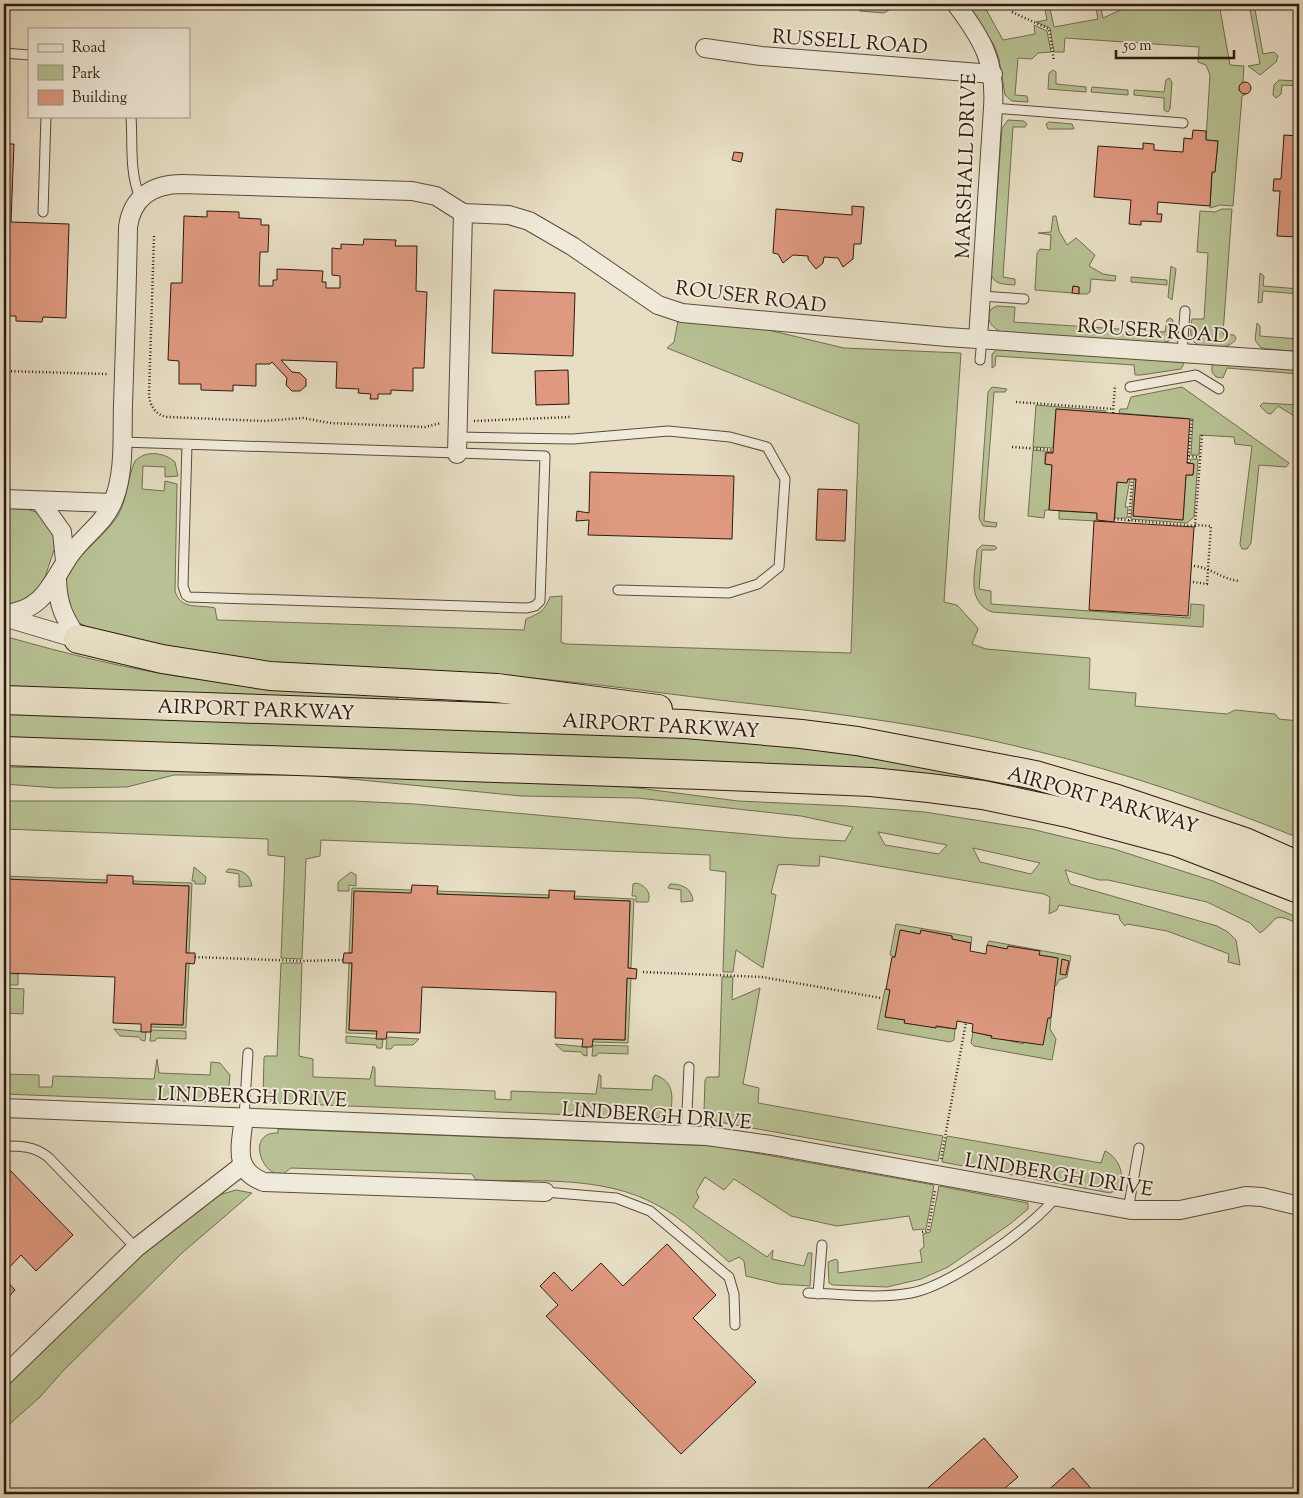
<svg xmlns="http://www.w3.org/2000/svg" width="1303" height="1498" viewBox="0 0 1303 1498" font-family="'Sorts Mill Goudy',serif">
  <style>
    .green { fill: #b7c193; stroke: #736e51; fill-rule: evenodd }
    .building { fill: #df9980; stroke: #2f1a0f }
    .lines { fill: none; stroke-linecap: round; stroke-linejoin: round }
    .service-casing { stroke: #5d4b3c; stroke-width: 11 }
    .minor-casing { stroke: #5d4b3c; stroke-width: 20 }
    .motorway-casing { stroke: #2f1a0f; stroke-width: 30 }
    .path { stroke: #2f1a0f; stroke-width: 2.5; stroke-dasharray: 1 2.5; stroke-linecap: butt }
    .service { stroke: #efead9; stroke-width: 9 }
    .minor { stroke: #efead9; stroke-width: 18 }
    .motorway { stroke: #e7dec4; stroke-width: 28 }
    .labels { text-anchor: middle; stroke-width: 4; stroke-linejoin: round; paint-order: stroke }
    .street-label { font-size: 20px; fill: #2f1a0f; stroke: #efead9 }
  </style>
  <rect width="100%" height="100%" fill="#e7dec4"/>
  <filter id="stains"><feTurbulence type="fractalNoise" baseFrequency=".004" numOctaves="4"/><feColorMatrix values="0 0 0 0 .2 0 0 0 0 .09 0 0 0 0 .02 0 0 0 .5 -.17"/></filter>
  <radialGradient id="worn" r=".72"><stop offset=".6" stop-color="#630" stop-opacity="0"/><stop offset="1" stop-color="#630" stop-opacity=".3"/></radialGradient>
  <!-- green -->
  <g class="green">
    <path d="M859,4L874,9L877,4L892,5L889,10L884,13L860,11L857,8Z"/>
    <path d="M968,4H983L1003,40L1035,34L1034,25L1047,31L1051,52L1038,53L1032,59L1018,58L1015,95L1027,96L1028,102L1012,101L1005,95L999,59L994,45Z"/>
    <path d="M1044,4H1049L1054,27L1098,19L1095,4H1100L1103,18L1134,4H1219L1230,65L1244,66L1243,82L1240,85L1239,90L1246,94L1242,96L1233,206L1220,205L1210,208L1212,172H1215L1218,141L1206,140L1210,75L1206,65L1198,62L1199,47L1065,38L1064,52H1054L1050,28L1036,22L1047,20Z"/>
    <path d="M1249,4H1254L1263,54L1274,52L1278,56L1276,62L1260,75L1248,66L1260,64Z"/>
    <path d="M1053,70L1056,72V84L1086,87V92L1048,89L1049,73Z"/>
    <path d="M1169,78L1172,82L1170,109L1168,112L1164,110V98L1134,95V90L1164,92L1166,80Z"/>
    <path d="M1279,80L1299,81V86L1282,85L1281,94L1276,98L1273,95L1274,85Z"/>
    <path d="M1092,87L1128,90V95L1091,92Z"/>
    <path d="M1008,120L1024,121L1027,124L1025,127H1013L1003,277L1015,279V285C1004,284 994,285 991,274L1002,128Z"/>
    <path d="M1049,122L1072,124L1074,129H1048L1046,124Z"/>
    <path d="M1222,209H1232L1223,334L1234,335L1236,338C1233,350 1201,350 1194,342C1189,336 1191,326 1192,319H1204L1208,253L1197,252L1200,211L1215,212Z"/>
    <path d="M1053,216H1056L1059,231L1067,245L1076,238L1095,255L1089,266L1103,274L1116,276L1115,281L1091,279L1090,292L1087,294H1079V287L1073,286L1072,293L1035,290L1037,253L1040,249L1050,250L1051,235L1038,233L1051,232Z"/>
    <path d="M1171,266L1176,269L1172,300L1168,297Z"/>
    <path d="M1260,273L1264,276L1263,286L1299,289V294L1263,291L1262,302L1258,303Z"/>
    <path d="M1131,277L1167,280V285L1131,282Z"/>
    <path d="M997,306L1015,307L1014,322L1165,332L1167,320L1170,318L1173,320L1169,341L1158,344L1001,332C990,326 986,320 991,309Z"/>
    <path d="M678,321L764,329L844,348L961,353L944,602L957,605L976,626L978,629L972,644L986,649L1090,658L1089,689L1136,693L1135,706L1227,714L1235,710L1275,714L1279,719L1299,721V838C1212,803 1124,772 1032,750C929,724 825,712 719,700C667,694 614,686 562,681C500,674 437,672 375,669C341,667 307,668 274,664C241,660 87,639 72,617C42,573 99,547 118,515C128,498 127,478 135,461C146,450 164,452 175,462L178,476L165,477V467L143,466L142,489L164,491L165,481L177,484L175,591C181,611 199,604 215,608L217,620L524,630L526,619C540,613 544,612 550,597L562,596L561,642L566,644L851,653L859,424L667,348L674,342Z"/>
    <path d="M1257,323L1260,326V336L1299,339V352L1261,348L1255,340Z"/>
    <path d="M998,349L1179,362L1184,363L1181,369L1141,375H1135L1134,365L996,356L995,366L992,368V354Z"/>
    <path d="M1212,364L1299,369V374L1227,368L1223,378L1216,377L1212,372Z"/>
    <path d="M992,387L1007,389L1005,392H994L984,521L997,523L996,527L983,526L979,518L988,392Z"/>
    <path d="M1182,387L1289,463L1286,467L1259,465L1251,543L1247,549H1242L1240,544L1252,446L1235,444L1234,437L1200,435L1199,455H1191L1193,419L1119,413L1120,409H1127L1131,397Z"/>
    <path d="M1263,403L1299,405V419L1278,406L1271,414L1267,413L1260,406Z"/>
    <path d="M1036,405L1106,411V413L1056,409L1053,448L1033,447Z"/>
    <path d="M1033,450L1053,452L1045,453V464L1052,465L1049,510H1045L1044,518L1028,516Z"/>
    <path d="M1191,459H1198L1194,517L1187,523L1131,519L1134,479H1136L1133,516L1183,520L1186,475H1193L1194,464L1190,463Z"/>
    <path d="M1130,479L1125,507H1128L1127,518H1115L1117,482Z"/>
    <path d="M4,508L30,510L36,512L43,518L55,535L56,544L42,586L35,597L4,607Z"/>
    <path d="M1059,511L1097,513L1096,521L1059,519Z"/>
    <path d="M982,545L995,546L997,548L994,550H982L979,589L991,591V604L1190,618L1191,604L1204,605L1203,627L992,612C966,602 975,573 977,550Z"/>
    <path d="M4,636C67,654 131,670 197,679C263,687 331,689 398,693L397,702L4,691Z"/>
    <path d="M4,710L759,739L976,773L1103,806L4,740Z"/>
    <path d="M4,767L160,769L584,781L738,801L847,806L925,812L1031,829L1114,849L1213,881L1299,918V924C1270,911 1280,919 1260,933L1250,923L1207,902L1108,880H1099L1065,870L1070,884L1217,926L1228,932L1236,940L1240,965L1228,962L1229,954L1167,931L1127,924L1125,926L1120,920L1119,915L1059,905L1057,910L1049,914L1050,897L1044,894L820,856L819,866C806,867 788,863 778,865L771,893L776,895L763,968L736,950L733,972H723L726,872L710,870V855L321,840L320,856L306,859L302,959L281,958L285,857L268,855V839L4,829V801H353L415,804L791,838L845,841L853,827L801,816L638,798L521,796L311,775H174L127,787L57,788L4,784ZM878,832L947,845L939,854L885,845ZM973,848L1040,863L1031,874L980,862Z"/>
    <path d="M194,867L206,877L205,884H195V881H192Z"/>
    <path d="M228,869C240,869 250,873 252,886L239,887V874L226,872Z"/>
    <path d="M351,872L356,875V886L349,885V891H338V882Z"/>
    <path d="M4,876L107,880V883L4,879Z"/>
    <path d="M133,881L192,883L189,953H186L189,886L133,884Z"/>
    <path d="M636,883C645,885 652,893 648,902H636V896H632L633,884Z"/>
    <path d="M670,884C682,884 692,888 693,901L681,902V890L668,888Z"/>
    <path d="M352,888L412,890L411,893L352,953H349Z"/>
    <path d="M437,891L549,895V898L437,894Z"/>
    <path d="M574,896L634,899L631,968H628L630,901L574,899Z"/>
    <path d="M896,924L972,937L971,943L952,939V936L921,930L920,934L901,930L895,957L890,955Z"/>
    <path d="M989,941L1071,956L1067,977L1059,980L1056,986L1053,985L1058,958L1039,955V951L1008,946L1007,949L987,945Z"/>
    <path d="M186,963H189L186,1028L151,1027V1024L183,1025Z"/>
    <path d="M281,963H302L299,1056L313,1059V1077L370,1079L373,1066L375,1068V1086L495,1091V1099L511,1100V1091L596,1094L599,1074L601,1076V1088L652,1090L653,1078L655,1075C673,1081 673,1094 671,1110L667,1109L658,1118H649L274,1103L267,1096L263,1097L264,1058L265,1056H277Z"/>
    <path d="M349,963H352L349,1030L377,1031V1034L346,1033Z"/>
    <path d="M4,973L18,974V985H4Z"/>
    <path d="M722,977H733L732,1000L760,988L743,1084L759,1088L758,1103L943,1136L938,1161L718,1122L712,1119L708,1111L704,1112L705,1080L707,1077H719Z"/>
    <path d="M627,978H631L628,1043L593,1042V1039L625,1040Z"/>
    <path d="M4,988L24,989L23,1014L4,1013Z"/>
    <path d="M885,989L890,990L885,1017L905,1020V1023L955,1029L954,1040L950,1042L877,1029Z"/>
    <path d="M1048,1018L1051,1019L1050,1029L1056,1039L1052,1060L974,1046L971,1043L973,1032L1023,1044Z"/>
    <path d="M114,1029L146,1032L145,1041L141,1040L139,1037L120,1036Z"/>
    <path d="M151,1030L186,1031V1039L157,1038L155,1041H150Z"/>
    <path d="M346,1036L383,1039L382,1048H377L376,1045L346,1043Z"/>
    <path d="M387,1037L419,1039L413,1045H394L391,1049H386Z"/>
    <path d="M555,1044L587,1047V1056L583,1055L581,1052L563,1051Z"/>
    <path d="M593,1045L628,1046V1054L599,1053L596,1056H592Z"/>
    <path d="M157,1059L159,1073L210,1075L211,1062L220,1063L230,1075L228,1095L225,1094L219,1100L206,1102L4,1094V1074L39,1075V1087H52L53,1076L154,1079Z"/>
    <path d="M278,1129L716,1146L934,1185L926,1229L913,1230L909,1216L837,1226L791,1216L734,1179L724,1190L705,1177L696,1192L699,1197L693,1207L767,1257L773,1250L772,1259L804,1266L808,1253H812L810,1286L779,1284L746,1276L744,1261L739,1257L729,1262C706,1242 684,1219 657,1205C603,1175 535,1182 476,1180L472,1174L291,1168C289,1169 287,1171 285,1173C265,1183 243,1132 278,1133Z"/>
    <path d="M947,1136L1101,1163L1105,1151C1121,1158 1130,1185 1110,1193L942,1162Z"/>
    <path d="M939,1186L1028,1203V1209L1010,1224L948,1267L921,1279L887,1287L833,1285L829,1283L828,1262L836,1259L838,1261V1273L922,1262L920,1250L924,1247L923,1234L930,1232Z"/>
    <path d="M236,1190L252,1193L182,1253L63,1371L40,1397L4,1429V1388L158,1240L219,1195Z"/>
  </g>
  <!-- building -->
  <g class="building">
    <path d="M788,4H823V9L788,7Z"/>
    <circle cx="1245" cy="88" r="6"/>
    <path d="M1193,130L1206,131V140L1218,141L1215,172H1212L1210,206L1158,202L1157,214H1162L1161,222L1141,221V225L1129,224L1131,200L1094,197L1098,146L1143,149V143L1154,144V150L1183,152L1184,138L1192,139Z"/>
    <path d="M1284,135L1299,136V237L1277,236L1280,191H1273L1274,179H1281Z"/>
    <path d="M4,144H14L11,222L69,224L66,318L43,317L42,322L16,321V316H4Z"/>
    <path d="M734,152L743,153L741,162L732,160Z"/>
    <path d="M852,206L864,207L861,244H854L853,259L843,267L838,258L824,257L823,263L816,269L808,259V256L793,255L783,263L778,254L773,253L776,209L852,215Z"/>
    <path d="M207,211L239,212V218L261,219V225H269L268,252H260L259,286H273V280H277V269L323,271L322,282H326V288H340V276L332,275V248L341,249V244L363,245L364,239L396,240L395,246H417L416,291L427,292L424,368H413V391L391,390V394H378V399H370L371,394L358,393L359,389L336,388L337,362L281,360L292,372L300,373L306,379V386L300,391H292L286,385L287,378L272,362L270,364H256V386L233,385V391L201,390V384H179V361L168,360L171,283H182L184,216L207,217Z"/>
    <path d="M1073,286L1079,287V294L1072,293Z"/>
    <path d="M494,290L575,293L573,356L492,353Z"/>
    <path d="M568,370L569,404L536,405L535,371Z"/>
    <path d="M1056,409L1190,419L1187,463L1194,464L1193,475H1186L1183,520L1133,516L1136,479H1128L1127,483L1117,482L1114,522L1097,520V513L1049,510L1052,465L1045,464L1046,453H1053Z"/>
    <path d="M590,472L734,476L732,539L588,535L589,520L576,521L577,511L589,513Z"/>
    <path d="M818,489L847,490L845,541L816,540Z"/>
    <path d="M1094,521L1194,527L1188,616L1089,610Z"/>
    <path d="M107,875L133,876V884L189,886L186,953H195V960L194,964L186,963L183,1025L151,1024V1032H141V1024L113,1023L115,977L4,973V879L107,883Z"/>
    <path d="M412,885L438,886L437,894L549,898V890L564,891H575L574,899L630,901L628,968L637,969L636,979L627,978L625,1040L593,1039L592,1047H582L583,1039L555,1038L556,992L422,987L420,1033L387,1032L386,1039H376L377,1031L349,1030L352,963H343V960L344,953H352L354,891L411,893Z"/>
    <path d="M900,930L920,934L921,930L952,936V939L971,943L970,951L986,954L987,945L1007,949L1008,946L1040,951L1039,955L1058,958L1051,1018H1048L1043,1045L991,1038L992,1036L972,1032L973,1024L957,1021L956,1029L936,1026V1028L904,1023L905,1020L885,1017L890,990L886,989L892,957H895Z"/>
    <path d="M1062,959L1069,961L1066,975L1060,974Z"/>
    <path d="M4,1164L73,1235L36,1271L21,1255L4,1273Z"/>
    <path d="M667,1244L716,1295L693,1318L756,1382L681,1454L546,1316L558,1305L540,1286L554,1272L572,1291L601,1263L623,1286Z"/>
    <path d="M4,1278L15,1290L4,1302Z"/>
    <path d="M984,1438L1018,1477L998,1494H921Z"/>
    <path d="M1073,1468L1096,1494H1044Z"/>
  </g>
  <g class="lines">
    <!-- service casing -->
    <g class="service-casing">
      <g id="service">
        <path d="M4,53L29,55"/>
        <path d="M993,108L1183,123"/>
        <path d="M131,116C133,145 129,170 140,198"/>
        <path d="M43,212L46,116"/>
        <path d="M981,296L1024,299"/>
        <path d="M1182,353L1185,311"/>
        <path d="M980,360L982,339"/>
        <path d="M1130,387L1196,375L1219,389"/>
        <path d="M457,437L573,439L668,431L730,437L767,447L785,479L779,567L758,584L729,593L618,590"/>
        <path d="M122,442L545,456L540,601L535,606L527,608L189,597L186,595L183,586L187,444"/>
        <path d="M244,1117L248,1053"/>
        <path d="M686,1134L689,1067"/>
        <path d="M4,1146C21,1146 34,1146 48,1157L136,1248"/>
        <path d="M545,1192L616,1198L650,1211L729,1277L734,1294L735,1325"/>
        <path d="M1128,1210L1139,1148"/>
        <path d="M808,1293C842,1294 877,1299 911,1293C949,1286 1032,1228 1056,1197"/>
        <path d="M818,1294L822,1245"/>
      </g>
    </g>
    <!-- minor casing -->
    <g class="minor-casing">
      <g id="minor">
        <path d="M956,4C983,40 996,62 993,108L978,339"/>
        <path d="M705,48L761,56L993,74"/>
        <path d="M457,454L463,213L509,215L529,221L572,246L658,305L682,313L947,337L1299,361"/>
        <path d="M4,499L112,503"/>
        <path d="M40,501L62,532L65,561"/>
        <path d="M57,580C58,606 64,617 78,639"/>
        <path d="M4,614C42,611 50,586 68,558C82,536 105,524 114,499C125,471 122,435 123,405C125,346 127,286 128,227C132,197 153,184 182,184L412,191L436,196L463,213"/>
        <path d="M4,617L78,639"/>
        <path d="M4,1108L707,1136L771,1145L1131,1210H1180L1246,1196L1262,1197L1299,1206"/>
        <path d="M244,1117C241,1146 232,1170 264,1182L545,1192"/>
        <path d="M4,1376L136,1248L243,1165"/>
      </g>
    </g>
    <!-- motorway casing -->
    <g class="motorway-casing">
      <g id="motorway">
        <path d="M78,639L162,659L270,676L497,688L658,709"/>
        <path d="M4,700L685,724L801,734L857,741L1035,775L1117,799L1245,842L1299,866"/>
        <path d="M4,751L701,775L871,782L929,788L983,795L1068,813L1177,842L1299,889"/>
      </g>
    </g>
    <!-- path -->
    <g class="path">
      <path d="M1012,12L1049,29L1054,61"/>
      <path d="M154,236L149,395C150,407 157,416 168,417L264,421L303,418L330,423L425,427L441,423"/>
      <path d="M4,371L107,374"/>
      <path d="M1016,402L1113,409"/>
      <path d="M1113,413L1115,385"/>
      <path d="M474,421L571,417"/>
      <path d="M1012,447L1053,450"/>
      <path d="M1189,456L1200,457"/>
      <path d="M1188,463L1192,419"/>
      <path d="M1114,519L1195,526L1202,435"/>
      <path d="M1129,521L1132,479"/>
      <path d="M1194,566C1212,568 1221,579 1239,581"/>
      <path d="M1193,582L1207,584L1211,526L1195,525"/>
      <path d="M195,957L301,961L343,960"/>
      <path d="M643,972L762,977L881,998"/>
      <path d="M265,1096L270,1103"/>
      <path d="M222,1101L227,1095"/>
      <path d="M706,1111L711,1121"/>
      <path d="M662,1118L669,1110"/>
      <path d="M941,1159L966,1022"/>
      <path d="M922,1232L928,1231L935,1191"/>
    </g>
    <!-- service -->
    <use href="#service" class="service"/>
    <!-- minor -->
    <use href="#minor" class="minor"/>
    <!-- motorway -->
    <use href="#motorway" class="motorway"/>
  </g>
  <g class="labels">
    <!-- street labels -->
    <g class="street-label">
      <text transform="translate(850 41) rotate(4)" y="7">RUSSELL ROAD</text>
      <text transform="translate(965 166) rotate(-88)" y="7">MARSHALL DRIVE</text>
      <text transform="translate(751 296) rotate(7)" y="7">ROUSER ROAD</text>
      <text transform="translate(1153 330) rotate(4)" y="7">ROUSER ROAD</text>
      <text transform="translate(256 709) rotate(2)" y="7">AIRPORT PARKWAY</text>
      <text transform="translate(661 725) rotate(3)" y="7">AIRPORT PARKWAY</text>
      <text transform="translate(1103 799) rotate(16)" y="7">AIRPORT PARKWAY</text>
      <text transform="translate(252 1096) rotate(2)" y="7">LINDBERGH DRIVE</text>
      <text transform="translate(657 1115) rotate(4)" y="7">LINDBERGH DRIVE</text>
      <text transform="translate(1059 1174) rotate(9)" y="7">LINDBERGH DRIVE</text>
    </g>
  </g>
  <!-- margin -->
  <rect width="1303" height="1498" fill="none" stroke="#e7dec4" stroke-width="20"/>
  <rect x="5" y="5" width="1293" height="1488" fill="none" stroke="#2f1a0f" stroke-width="2.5"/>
  <rect x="10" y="10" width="1283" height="1478" fill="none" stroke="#2f1a0f"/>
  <!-- legend -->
  <rect x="28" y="28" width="162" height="90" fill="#efead9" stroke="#a29788"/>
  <rect x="38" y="44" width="25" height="8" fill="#efead9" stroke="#a29788"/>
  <text x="72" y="52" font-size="15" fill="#2f1a0f">Road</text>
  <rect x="38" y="65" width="25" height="15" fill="#b7c193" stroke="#a29788"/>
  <text x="72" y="78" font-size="15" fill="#2f1a0f">Park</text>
  <rect x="38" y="90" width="25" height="15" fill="#df9980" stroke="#a29788"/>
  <text x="72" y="102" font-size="15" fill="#2f1a0f">Building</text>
  <!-- scale -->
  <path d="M1116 50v8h118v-8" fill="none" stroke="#2f1a0f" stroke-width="2.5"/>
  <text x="1123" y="50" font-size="15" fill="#2f1a0f" stroke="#efead9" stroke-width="4" paint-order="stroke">50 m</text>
  <rect width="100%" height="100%" filter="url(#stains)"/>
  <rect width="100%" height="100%" fill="url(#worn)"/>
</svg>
